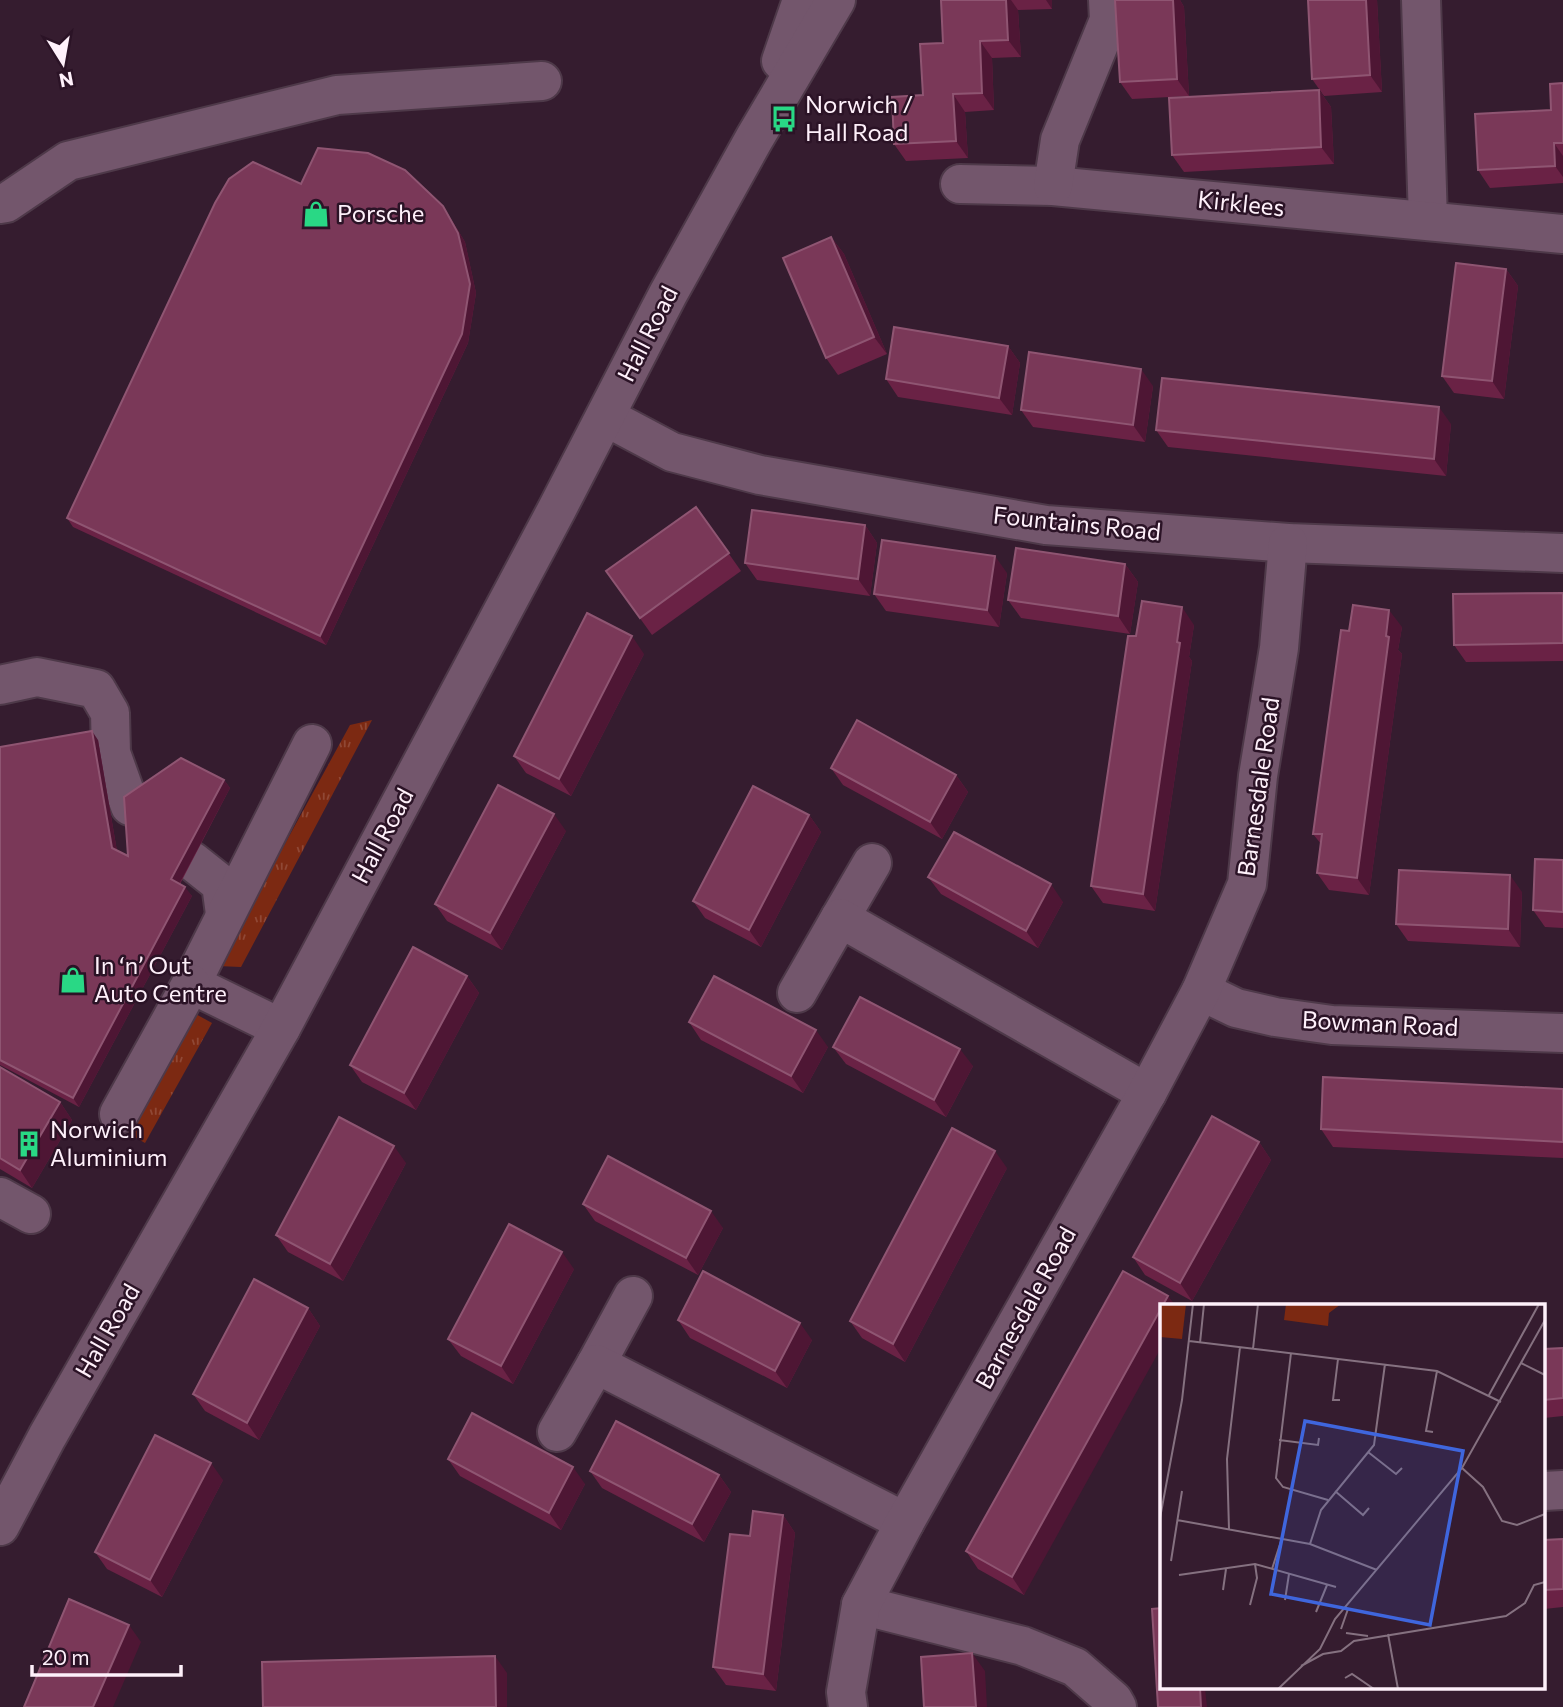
<svg xmlns="http://www.w3.org/2000/svg" width="1563" height="1707" viewBox="0 0 1563 1707" font-family="Commissioner,sans-serif">
  <style>
    .grass { fill: url(#grass-tufts) }
    .lines { fill: none; stroke-linecap: round; stroke-linejoin: round }
    .minor-casing { stroke: #4e3949; stroke-width: 42 }
    .minor { stroke: #73566c; stroke-width: 38 }
    .wall { fill: #6a2245 }
    .shaded-wall { fill: #4e1634 }
    .building { fill: #7a3858; stroke: #8f5572; stroke-width: 2 }
    .labels { text-anchor: middle; stroke-width: 5; stroke-linejoin: round; paint-order: stroke }
    .poi-label { font-size: 24px; fill: #fef0fa; stroke: #2b1326; text-anchor: start }
    .street-label { font-size: 24px; fill: #fef0fa; stroke: #2b1326 }
    .inset-road { fill: none; stroke: #857180; stroke-width: 2 }
    .view { fill: #3f66dd; fill-opacity: 0.15; stroke: #3f66dd; stroke-width: 3.5 }
    .inset-edge { fill: none; stroke: #fef0fa; stroke-width: 3.5 }
  </style>
  <defs>
    <pattern id="grass-tufts" width="24" height="20" patternUnits="userSpaceOnUse" patternTransform="scale(1.75)"><rect width="24" height="20" fill="#7c2912"/><path d="M3 7l-1-3M5 7V3M7 7l1-3M15 17l-1-3M17 17v-4M19 17l1-3" fill="none" stroke="#904835"/></pattern>
  </defs>
  <rect width="100%" height="100%" fill="#351c2f"/>
  <!-- grass -->
  <g class="grass">
    <path d="M372,720L241,967L218,966L350,725Z"/>
    <path d="M192,1012L212,1023L145,1143L126,1132Z"/>
  </g>
  <g class="lines">
    <!-- minor casing -->
    <g class="minor-casing">
      <g id="minor">
        <path d="M1421,0L1428,220"/>
        <path d="M781,61L802,0"/>
        <path d="M960,184L1053,186L1563,234"/>
        <path d="M1053,186L1060,140L1109,20L1108,0"/>
        <path d="M0,204L6,203L68,161L337,95L542,81"/>
        <path d="M606,417L672,452L760,475L1046,525L1288,543L1563,553"/>
        <path d="M0,685L37,677L96,689L110,713L111,753L130,806"/>
        <path d="M192,861L221,884L225,914"/>
        <path d="M840,918L872,863"/>
        <path d="M1201,991L1236,1008L1275,1017L1332,1025L1563,1033"/>
        <path d="M797,993L840,918L1147,1093"/>
        <path d="M281,1028L191,984L312,744"/>
        <path d="M119,1114L191,984"/>
        <path d="M0,1197L31,1214"/>
        <path d="M596,1364L633,1296"/>
        <path d="M557,1432L596,1364L905,1522"/>
        <path d="M1544,1491L1563,1490"/>
        <path d="M0,1526L47,1437L281,1028L557,509L668,294L754,139L836,0"/>
        <path d="M861,1605L1023,1646L1075,1667L1113,1700L1117,1707"/>
        <path d="M848,1707L846,1692L861,1605L905,1522L1147,1093L1201,991L1247,884L1258,776L1279,648L1288,543"/>
      </g>
    </g>
    <!-- minor -->
    <use href="#minor" class="minor"/>
  </g>
  <!-- wall -->
  <g class="wall">
    <path d="M941,0H1052V9L1018,10L1021,57L992,58L994,110L965,112L968,158L906,161L894,144L923,95L943,43Z"/>
    <path d="M1115,0H1180L1184,7L1189,96L1132,99L1120,82Z"/>
    <path d="M1308,0H1377L1382,92L1324,96L1312,79Z"/>
    <path d="M1563,83V183L1490,188L1478,170L1551,110Z"/>
    <path d="M1319,90L1331,107L1334,164L1184,172L1172,155Z"/>
    <path d="M301,184L443,206L465,242L476,293L468,343L326,645L73,527L67,518Z"/>
    <path d="M831,237L844,254L887,354L838,375L826,358Z"/>
    <path d="M1506,269L1518,286L1504,399L1454,393L1442,376Z"/>
    <path d="M1008,346L1020,363L1012,415L898,397L886,379Z"/>
    <path d="M1153,386L1145,442L1033,427L1021,410Z"/>
    <path d="M1451,424L1446,476L1168,447L1156,430Z"/>
    <path d="M696,507L741,571L652,635L606,571Z"/>
    <path d="M865,525L877,543L870,596L757,580L745,563Z"/>
    <path d="M1125,564L1138,582L1130,634L1021,618L1008,600Z"/>
    <path d="M1007,573L999,627L886,611L874,594Z"/>
    <path d="M1563,593V661L1466,662L1454,645Z"/>
    <path d="M1194,625L1189,657L1192,661L1155,911L1103,903L1091,886L1136,636Z"/>
    <path d="M1402,627L1398,650L1402,654L1369,895L1329,890L1317,873L1321,844L1313,834L1349,631Z"/>
    <path d="M644,654L571,796L526,773L514,756Z"/>
    <path d="M98,740L117,851L128,856L224,780L230,788L180,884L192,896L79,1107L0,1065V747Z"/>
    <path d="M831,768L956,775L968,792L942,839L843,785Z"/>
    <path d="M809,815L821,832L761,947L705,918L693,901Z"/>
    <path d="M566,831L502,950L447,921L435,904Z"/>
    <path d="M1563,860V928L1545,927L1533,910Z"/>
    <path d="M928,877L1063,902L1038,948L941,894Z"/>
    <path d="M1522,892L1520,947L1408,941L1396,924Z"/>
    <path d="M467,976L479,993L416,1110L362,1082L350,1065Z"/>
    <path d="M689,1022L828,1047L803,1093L701,1040Z"/>
    <path d="M833,1047L973,1066L946,1117L846,1064Z"/>
    <path d="M0,1067L60,1102L72,1120L32,1188L0,1169Z"/>
    <path d="M1563,1089V1158L1333,1147L1321,1129Z"/>
    <path d="M1259,1142L1271,1160L1192,1301L1145,1275L1133,1257Z"/>
    <path d="M406,1163L343,1281L288,1252L276,1235Z"/>
    <path d="M1007,1168L905,1362L862,1338L850,1321Z"/>
    <path d="M583,1204L723,1228L698,1275L595,1221Z"/>
    <path d="M574,1269L513,1384L461,1356L448,1339Z"/>
    <path d="M1123,1271L1024,1595L978,1569L966,1551Z"/>
    <path d="M308,1308L320,1326L259,1440L205,1411L193,1394Z"/>
    <path d="M678,1320L812,1340L787,1388L690,1338Z"/>
    <path d="M1563,1348V1416L1544,1418V1349Z"/>
    <path d="M448,1459L585,1484L561,1530L460,1476Z"/>
    <path d="M590,1471L719,1475L731,1492L704,1542L602,1488Z"/>
    <path d="M223,1480L162,1597L107,1569L95,1552Z"/>
    <path d="M783,1515L795,1533L776,1691L726,1685L713,1667L750,1536Z"/>
    <path d="M1563,1539V1607L1544,1609V1540Z"/>
  </g>
  <!-- shaded-wall -->
  <g class="shaded-wall">
    <path d="M1006,0H1011L1018,10L1021,57L1008,40Z"/>
    <path d="M1046,0H1052V9Z"/>
    <path d="M1173,0H1180L1184,7L1189,96L1177,79Z"/>
    <path d="M1366,0H1377L1382,92L1370,75Z"/>
    <path d="M980,41L992,58L994,110L982,93Z"/>
    <path d="M1319,90L1331,107L1334,164L1321,147Z"/>
    <path d="M953,94L965,112L968,158L956,141Z"/>
    <path d="M1554,143L1563,156V177L1555,166Z"/>
    <path d="M443,206L465,242L476,293L468,343L326,645L320,636Z"/>
    <path d="M831,237L844,254L887,354L874,337Z"/>
    <path d="M1506,269L1518,286L1504,399L1492,381Z"/>
    <path d="M1008,346L1020,363L1012,415L999,398Z"/>
    <path d="M1141,369L1153,386L1145,442L1133,425Z"/>
    <path d="M1439,407L1451,424L1446,476L1434,459Z"/>
    <path d="M865,525L877,543L870,596L858,579Z"/>
    <path d="M995,556L1007,573L999,627L987,610Z"/>
    <path d="M1125,564L1138,582L1130,634L1118,616Z"/>
    <path d="M1182,607L1194,625L1189,657L1192,661L1155,911L1143,894Z"/>
    <path d="M1389,610L1402,627L1398,650L1402,654L1369,895L1357,878Z"/>
    <path d="M632,636L644,654L571,796L559,779Z"/>
    <path d="M92,731L98,740L118,857L112,848Z"/>
    <path d="M956,775L968,792L942,839L930,822Z"/>
    <path d="M224,780L230,788L177,888L171,879Z"/>
    <path d="M554,814L566,831L502,950L490,933Z"/>
    <path d="M809,815L821,832L761,947L749,930Z"/>
    <path d="M1510,875L1522,892L1520,947L1508,929Z"/>
    <path d="M1051,884L1063,902L1038,948L1026,931Z"/>
    <path d="M185,887L192,896L79,1107L73,1098Z"/>
    <path d="M467,976L479,993L416,1110L404,1093Z"/>
    <path d="M816,1030L828,1047L803,1093L791,1076Z"/>
    <path d="M960,1049L973,1066L946,1117L934,1100Z"/>
    <path d="M60,1102L72,1120L32,1188L20,1170Z"/>
    <path d="M1259,1142L1271,1160L1192,1301L1180,1283Z"/>
    <path d="M394,1146L406,1163L343,1281L330,1264Z"/>
    <path d="M995,1151L1007,1168L905,1362L893,1344Z"/>
    <path d="M711,1211L723,1228L698,1275L686,1258Z"/>
    <path d="M562,1252L574,1269L513,1384L501,1366Z"/>
    <path d="M1168,1296L1176,1306H1163Z"/>
    <path d="M1162,1307V1346L1024,1595L1012,1577Z"/>
    <path d="M308,1308L320,1326L259,1440L247,1423Z"/>
    <path d="M800,1323L812,1340L787,1388L775,1371Z"/>
    <path d="M211,1463L223,1480L162,1597L150,1580Z"/>
    <path d="M573,1467L585,1484L561,1530L549,1513Z"/>
    <path d="M719,1475L731,1492L704,1542L692,1524Z"/>
    <path d="M783,1515L795,1533L776,1691L763,1674Z"/>
    <path d="M129,1625L141,1642L113,1707H93Z"/>
    <path d="M972,1653L985,1671L987,1707H976Z"/>
    <path d="M495,1656L507,1673V1707H496Z"/>
    <path d="M1200,1688H1205L1207,1707H1201Z"/>
  </g>
  <!-- building -->
  <g class="building">
    <path d="M941,0H1006L1008,40L980,41L982,93L953,94L956,141L894,144L892,97L923,95L920,44L943,43Z"/>
    <path d="M1115,0H1173L1177,79L1120,82Z"/>
    <path d="M1308,0H1366L1370,75L1312,79Z"/>
    <path d="M1563,83V143H1554L1555,166L1478,170L1475,114L1551,110L1550,84Z"/>
    <path d="M1319,90L1321,147L1172,155L1169,98Z"/>
    <path d="M318,148L368,153L405,170L443,206L458,233L470,284L462,334L320,636L67,518L215,203L229,179L253,162L301,184Z"/>
    <path d="M831,237L874,337L826,358L783,258Z"/>
    <path d="M1456,263L1506,269L1492,381L1442,376Z"/>
    <path d="M894,327L1008,346L999,398L886,379Z"/>
    <path d="M1029,352L1141,369L1133,425L1021,410Z"/>
    <path d="M1162,378L1439,407L1434,459L1156,430Z"/>
    <path d="M696,507L729,553L640,618L606,571Z"/>
    <path d="M752,510L865,525L858,579L745,563Z"/>
    <path d="M882,540L995,556L987,610L874,594Z"/>
    <path d="M1016,548L1125,564L1118,616L1008,600Z"/>
    <path d="M1563,593V643L1454,645L1453,594Z"/>
    <path d="M1142,601L1182,607L1177,642L1180,643L1143,894L1091,886L1128,636H1136Z"/>
    <path d="M1353,605L1389,610L1386,636L1389,637L1357,878L1317,873L1322,834H1313L1341,630L1349,631Z"/>
    <path d="M587,613L632,636L559,779L514,756Z"/>
    <path d="M857,720L956,775L930,822L831,768Z"/>
    <path d="M92,731L112,848L128,856L124,797L181,758L224,780L171,879L185,887L73,1098L0,1060V747Z"/>
    <path d="M498,785L554,814L490,933L435,904Z"/>
    <path d="M753,786L809,815L749,930L693,901Z"/>
    <path d="M954,832L1051,884L1026,931L928,877Z"/>
    <path d="M1535,859L1563,860V912L1533,910Z"/>
    <path d="M1399,870L1510,875L1508,929L1396,924Z"/>
    <path d="M413,947L467,976L404,1093L350,1065Z"/>
    <path d="M714,976L816,1030L791,1076L689,1022Z"/>
    <path d="M860,997L960,1049L934,1100L833,1047Z"/>
    <path d="M0,1067L60,1102L20,1170L0,1158Z"/>
    <path d="M1323,1077L1563,1089V1142L1321,1129Z"/>
    <path d="M1212,1116L1259,1142L1180,1283L1133,1257Z"/>
    <path d="M339,1117L394,1146L330,1264L276,1235Z"/>
    <path d="M952,1128L995,1151L893,1344L850,1321Z"/>
    <path d="M608,1156L711,1211L686,1258L583,1204Z"/>
    <path d="M509,1224L562,1252L501,1366L448,1339Z"/>
    <path d="M703,1271L800,1323L775,1371L678,1320Z"/>
    <path d="M1123,1271L1168,1296L1012,1577L966,1551Z"/>
    <path d="M254,1279L308,1308L247,1423L193,1394Z"/>
    <path d="M1563,1348V1398L1544,1400V1349Z"/>
    <path d="M472,1413L573,1467L549,1513L448,1459Z"/>
    <path d="M616,1421L719,1475L692,1524L590,1471Z"/>
    <path d="M155,1435L211,1463L150,1580L95,1552Z"/>
    <path d="M753,1511L783,1515L763,1674L713,1667L730,1534L750,1536Z"/>
    <path d="M1563,1539V1589L1544,1590V1540Z"/>
    <path d="M69,1599L129,1625L93,1707H24Z"/>
    <path d="M1162,1608V1688H1200L1201,1707H1158L1152,1609Z"/>
    <path d="M972,1653L976,1707H924L921,1657Z"/>
    <path d="M495,1656L496,1707H263L262,1662Z"/>
  </g>
  <!-- icons -->
  <defs>
    <g id="bus-bare" transform="scale(2.1)"><path d="M-5-6H5V4H4V6H2V4H-2V6H-4V4H-5ZM-3.5-4V0h7V-4ZM-3.5 1.2v1.5H-2V1.2ZM2 1.2v1.5H3.5V1.2Z" fill="#29d885" stroke="#2b1326" stroke-width="2.5" paint-order="stroke"/></g>
    <g id="shop-bare" transform="scale(2.1)"><path d="M-5-2.5h2.3a2.7 3.5 0 0 1 5.4 0H5L5.5 6h-11ZM-1.5-2.5h3a1.5 2.3 0 0 0-3 0Z" fill="#29d885" stroke="#2b1326" stroke-width="2.5" paint-order="stroke"/></g>
    <g id="building-bare" transform="scale(2.1)"><path d="M-4-6H4V6H1V3H-1V6H-4ZM-2.5-4.3h1.7v1.8h-1.7ZM.8-4.3h1.7v1.8H.8ZM-2.5-1h1.7V.8h-1.7ZM.8-1h1.7V.8H.8Z" fill="#29d885" stroke="#2b1326" stroke-width="2.5" paint-order="stroke"/></g>
  </defs>
  <g fill-rule="evenodd">
    <use href="#bus-bare" x="784" y="119"/>
    <use href="#shop-bare" x="316" y="214"/>
    <use href="#shop-bare" x="73" y="980"/>
    <use href="#building-bare" x="29" y="1144"/>
  </g>
  <g class="labels">
    <!-- poi labels -->
    <g class="poi-label">
      <text x="805" y="113">Norwich /<tspan x="805" dy="28">Hall Road</tspan></text>
      <text x="337" y="222">Porsche</text>
      <text x="94" y="974">In ‘n’ Out<tspan x="94" dy="28">Auto Centre</tspan></text>
      <text x="50" y="1138">Norwich<tspan x="50" dy="28">Aluminium</tspan></text>
    </g>
    <!-- street labels -->
    <g class="street-label">
      <text transform="translate(1241 204) rotate(6)" y="8">Kirklees</text>
      <text transform="translate(648 334) rotate(-63)" y="8">Hall Road</text>
      <text transform="translate(1077 524) rotate(6)" y="8">Fountains Road</text>
      <text transform="translate(1259 787) rotate(-82)" y="8">Barnesdale Road</text>
      <text transform="translate(383 836) rotate(-62)" y="8">Hall Road</text>
      <text transform="translate(1380 1024) rotate(3)" y="8">Bowman Road</text>
      <text transform="translate(1026 1308) rotate(-61)" y="8">Barnesdale Road</text>
      <text transform="translate(108 1331) rotate(-60)" y="8">Hall Road</text>
    </g>
  </g>
  <!-- overview -->
  <g transform="translate(1160 1304)">
    <rect width="385" height="385" fill="#351c2f"/>
    <path d="M0,0H26L22,35L0,33Z" fill="#7c2912"/>
    <path d="M126,0H181L169,9L168,22L124,16Z" fill="#7c2912"/>
    <path class="inset-road" d="M29,37L277,67L341,98M40,39L44,0M93,45L98,0M131,49L116,174L123,183L168,196M178,55L173,96H180M361,59L385,71M329,91L379,0M273,128L266,127L277,67M119,136L158,141L159,134M208,148L236,170L242,164M302,164L323,183L342,217L357,221L385,210M175,187L203,211L209,204M0,214L22,96L33,0M17,216L150,240L217,266M69,225L67,155L80,43M150,240L161,206L214,141L225,60M11,257L22,187M112,265L122,234M19,271L95,260L176,283M63,286L66,265M125,296L129,270M90,301L97,274L95,260M156,308L167,281M181,325L188,305M186,329L208,332M228,330L238,385M141,362L163,350L181,347L194,337L346,312L365,299L374,281L385,278M185,374L192,370L214,385M118,385L160,345L175,315L302,164L385,16"/>
    <path class="view" d="M145,117L303,147L270,321L111,290Z"/>
    <rect width="385" height="385" class="inset-edge"/>
  </g>
  <!-- north arrow -->
  <g transform="translate(63 63) rotate(169)" stroke="#2b1326" stroke-width="5" paint-order="stroke">
  <path d="M0-5L12 26L0 18L-12 26Z" fill="#fef0fa"/>
  <text y="-10" font-size="19" font-weight="bold" text-anchor="middle" fill="#fef0fa">N</text>
  </g>
  <!-- scale -->
  <path d="M32 1665v10h149v-10" fill="none" stroke="#fef0fa" stroke-width="3.5"/>
  <text x="42" y="1665" font-size="21" fill="#fef0fa" stroke="#2b1326" stroke-width="5" paint-order="stroke">20 m</text>
</svg>
